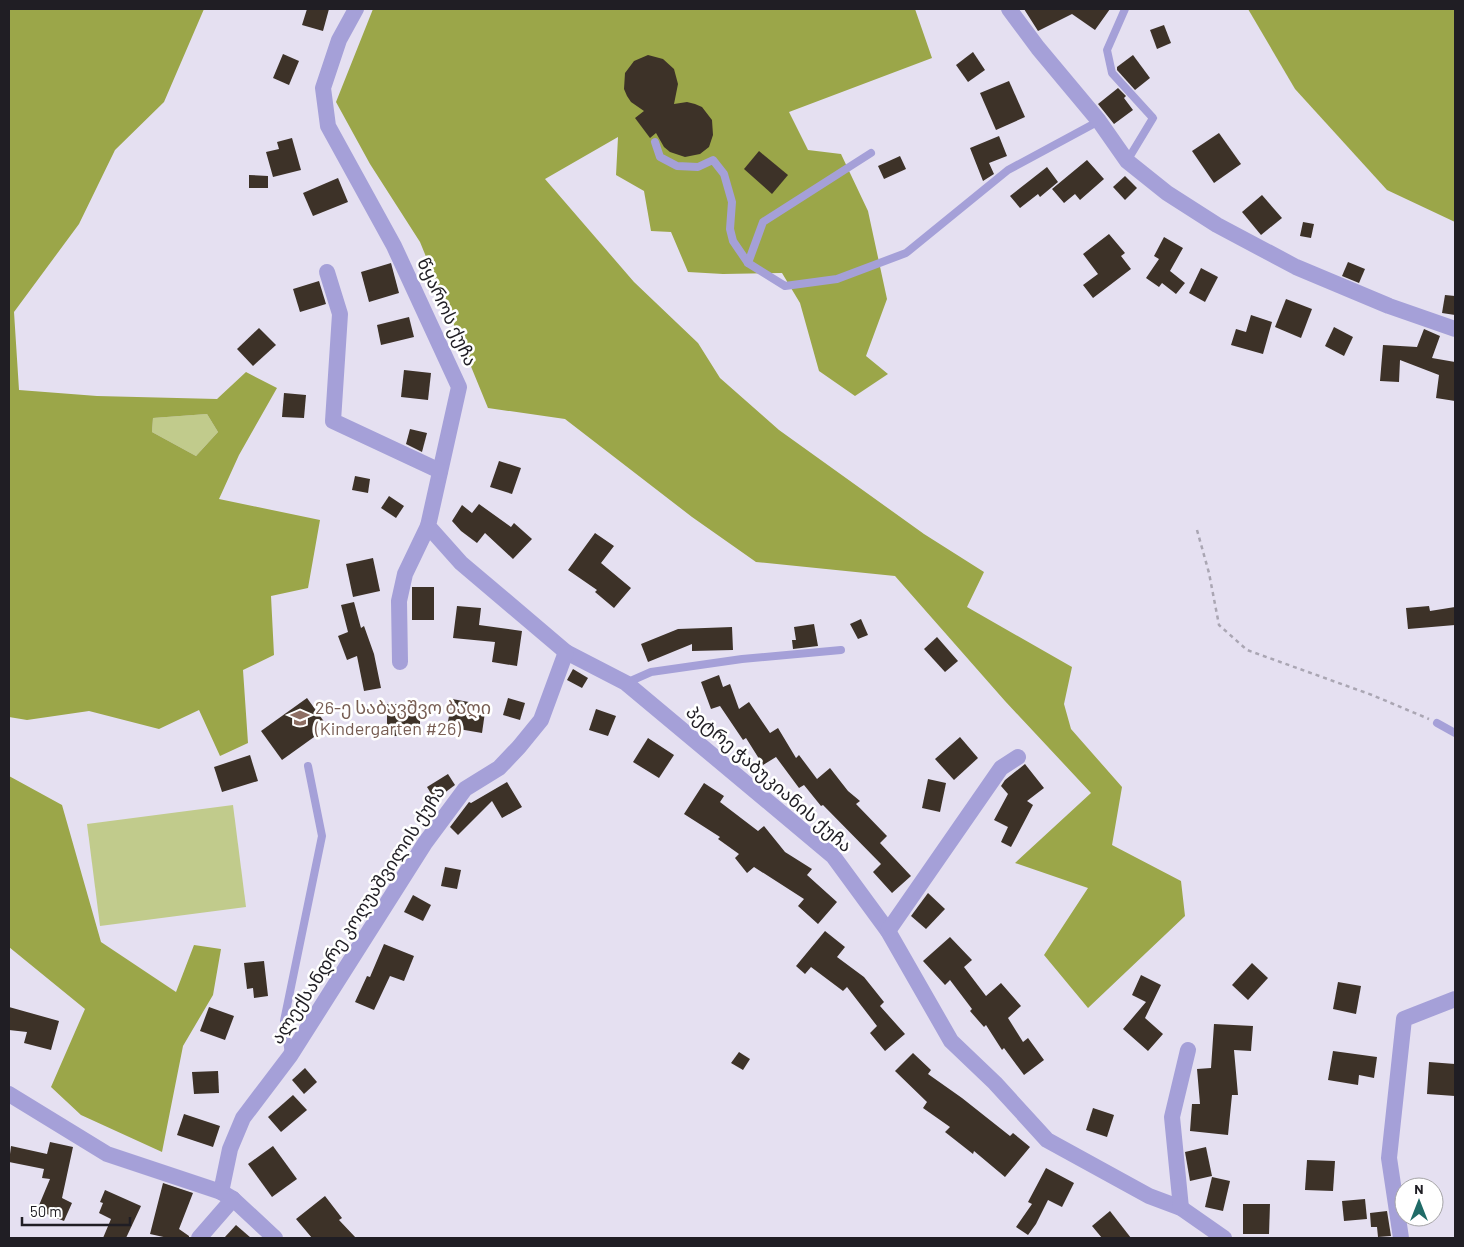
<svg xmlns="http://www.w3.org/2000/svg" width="1464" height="1247" viewBox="0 0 1464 1247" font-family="Barlow,'Noto Sans Georgian',sans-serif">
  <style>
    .green { fill: #c1cb8c }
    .forest { fill: #9ba649; fill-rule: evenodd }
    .building { fill: #3d3228 }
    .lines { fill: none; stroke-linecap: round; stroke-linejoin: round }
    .path { stroke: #aaa6b3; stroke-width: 2.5; stroke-dasharray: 4 4; stroke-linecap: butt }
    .lane { stroke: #a5a0d8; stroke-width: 8 }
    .street { stroke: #a5a0d8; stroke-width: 16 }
    .labels { text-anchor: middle; stroke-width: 5; stroke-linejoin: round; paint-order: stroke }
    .street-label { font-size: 18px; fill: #201e24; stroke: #fff }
    .education-label { font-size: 18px; fill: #785e54; stroke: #fff; text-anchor: start }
  </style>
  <rect width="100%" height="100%" fill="#e5e0f1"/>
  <!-- green -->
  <g class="green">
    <path d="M207,414L218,432L196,456L152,432L153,418Z"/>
    <path d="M233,805L246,907L100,926L87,824Z"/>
  </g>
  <!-- forest -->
  <g class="forest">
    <path d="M9,9H204L164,102L115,150L79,224L14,312L19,390L97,396L217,399L246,372L277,388L239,455L219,499L320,520L308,588L271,596L274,655L243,670L248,743L220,756L199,710L159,729L89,711L27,720L9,717ZM207,414L218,432L196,456L152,432L153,418Z"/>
    <path d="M373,9H915L932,58L789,112L808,150L841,154L868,211L887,299L866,356L888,374L855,396L819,371L800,303L782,273L723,274L688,272L671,232L651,231L644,191L616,175L618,137L545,179L634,282L698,343L720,378L779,430L924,534L984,572L967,607L1072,667L1064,704L1071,729L1122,787L1112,845L1181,881L1185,916L1088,1008L1044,955L1088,888L1015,863L1091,793L1005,701L895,576L756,562L692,517L565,419L488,408L420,242L370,164L336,102Z"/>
    <path d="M1248,9H1455V222L1387,190L1295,89Z"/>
    <path d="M9,776L62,805L101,942L176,992L194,945L221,949L213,995L183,1046L162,1152L81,1115L51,1087L85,1009L9,947Z"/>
  </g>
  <!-- building -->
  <g class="building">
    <path d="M307,9H329L323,31L302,25Z"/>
    <path d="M1024,9H1110L1095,30L1072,14L1038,31Z"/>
    <path d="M1164,25L1171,43L1157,49L1150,30Z"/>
    <path d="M973,52L985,70L968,82L956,65Z"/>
    <path d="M283,54L299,61L289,85L273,78Z"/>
    <path d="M648,55L663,59L674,69L678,84L674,104L687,102L695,104L702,107L712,120L713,135L709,147L700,154L685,157L670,152L664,147L656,133L650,138L635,118L644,111L631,102L627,96L624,89L625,73L634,61Z"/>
    <path d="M1133,55L1150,78L1135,90L1117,70V67Z"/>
    <path d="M1009,81L1025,117L996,130L980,93Z"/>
    <path d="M1118,88L1126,96L1124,98L1133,110L1114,124L1098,104Z"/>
    <path d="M1219,133L1241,164L1214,183L1192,151Z"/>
    <path d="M999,136L1007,156L989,163L994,174L983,181L970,148Z"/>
    <path d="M292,138L301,170L273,177L266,152L279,149L277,142Z"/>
    <path d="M759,151L788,175L772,194L744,169Z"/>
    <path d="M900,156L906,169L884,179L878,166Z"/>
    <path d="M1087,160L1104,179L1080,200L1075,194L1064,203L1052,189Z"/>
    <path d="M1047,167L1058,182L1040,197L1038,194L1020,208L1010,196Z"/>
    <path d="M249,175L268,176V188H249Z"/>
    <path d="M1125,176L1137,188L1125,200L1113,187Z"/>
    <path d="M338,178L348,202L313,216L303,193Z"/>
    <path d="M1262,195L1282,218L1261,235L1242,212Z"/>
    <path d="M1303,222L1314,224L1311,238L1300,236Z"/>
    <path d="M1109,234L1125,253L1121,256L1131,269L1093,298L1083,285L1098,274L1083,254Z"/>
    <path d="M1164,237L1183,248L1170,271L1185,283L1176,294L1162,283L1159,287L1146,278L1159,259L1154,256Z"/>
    <path d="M1348,262L1365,269L1359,283L1342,276Z"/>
    <path d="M391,263L399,293L369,302L361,272Z"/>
    <path d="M1201,268L1218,277L1205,302L1189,293Z"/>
    <path d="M319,281L326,304L300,312L293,289Z"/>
    <path d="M1445,295L1455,296V315L1442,313Z"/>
    <path d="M1286,299L1312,309L1301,338L1275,327Z"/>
    <path d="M1251,315L1272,322L1263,354L1231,345L1236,329L1246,332Z"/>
    <path d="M409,317L414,337L381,345L377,325Z"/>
    <path d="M1334,327L1353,337L1344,356L1325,346Z"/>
    <path d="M259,328L276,345L253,366L237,349Z"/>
    <path d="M1424,329L1440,336L1432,358L1455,362V401L1436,398L1439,375L1400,360L1399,382L1380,381L1383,345L1417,347Z"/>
    <path d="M404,370L431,373L428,400L401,397Z"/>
    <path d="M284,393L306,395L304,418L282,417Z"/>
    <path d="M410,429L427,433L422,452L406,444Z"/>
    <path d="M499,461L521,468L512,494L490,487Z"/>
    <path d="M355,476L370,479L368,493L352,490Z"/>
    <path d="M389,496L404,506L396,518L381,508Z"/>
    <path d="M479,504L511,527L514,523L532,539L513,559L485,533L477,543L461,531L452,521L462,505L472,513Z"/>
    <path d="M595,533L614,546L601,563L631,588L614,608L595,592L597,590L568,570Z"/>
    <path d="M373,558L380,591L353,597L346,564Z"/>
    <rect x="412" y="587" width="22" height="33"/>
    <path d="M354,602L361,628L364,626L374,654L381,688L364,691L357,656L347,660L338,636L348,632L341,605Z"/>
    <path d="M457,606L481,608L479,625L522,631L517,666L492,662L495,642L453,638Z"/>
    <path d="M1429,606L1430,611L1455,607V625L1408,629L1406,608Z"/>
    <path d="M861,619L868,635L858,639L850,624Z"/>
    <path d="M814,624L818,646L793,649L792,640H796L794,627Z"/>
    <path d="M732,627L733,650L692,651V644L648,662L641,644L678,629Z"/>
    <path d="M937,637L958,661L945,672L924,649Z"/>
    <path d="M573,669L588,678L582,688L567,680Z"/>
    <path d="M719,675L723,687L730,684L739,709L749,702L770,733L778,728L796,758L799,755L817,779L830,768L848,791L860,801L856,804L887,836L880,843L911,876L892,893L873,872L881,864L823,805L821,806L804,785L799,788L776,757L763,765L746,738L743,740L720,706L711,709L701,682Z"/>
    <path d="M307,698L328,727L282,760L261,731Z"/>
    <path d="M508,698L525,703L520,720L503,715Z"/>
    <path d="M452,699L486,705L482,733L447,727Z"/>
    <rect x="387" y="704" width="33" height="32"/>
    <path d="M596,709L616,716L608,736L589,730Z"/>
    <path d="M960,737L978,758L954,780L935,759Z"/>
    <path d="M648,738L674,755L659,778L633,762Z"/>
    <path d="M250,755L258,781L222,792L214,767Z"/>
    <path d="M1025,764L1044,788L1027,801L1033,805L1011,847L1001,842L1008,827L994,820L1008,794L1001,786L1005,780Z"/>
    <path d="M448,774L455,785L435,800L427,787Z"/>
    <path d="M928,779L946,783L940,812L922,808Z"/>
    <path d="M507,782L522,807L502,818L492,801L458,835L450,827L469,802L471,803Z"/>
    <path d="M704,783L724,796L720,802L758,831L764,826L785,852L812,869L807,875L837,902L818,924L798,906L804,899L754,867L747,873L735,858L739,854L718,839L720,837L684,814Z"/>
    <path d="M445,867L461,870L457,889L441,886Z"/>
    <path d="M928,893L945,909L926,929L911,916Z"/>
    <path d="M413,895L431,905L423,921L404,912Z"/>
    <path d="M825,931L845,947L837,957L864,977L884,1002L880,1006L905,1034L885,1051L870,1033L877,1026L847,987L843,991L811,967L805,974L796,966Z"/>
    <path d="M950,937L972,960L964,967L986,996L1001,983L1021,1006L1008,1018L1023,1042L1028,1038L1044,1060L1024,1075L1004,1048L1002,1050L986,1025L984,1027L970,1011L972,1009L950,980L945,985L923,961Z"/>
    <path d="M384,944L414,956L404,981L390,976L374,1010L355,1002L367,976L370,977Z"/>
    <path d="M264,961L268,996L254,998L253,988L247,989L244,963Z"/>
    <path d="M1252,963L1268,978L1248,1000L1232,985Z"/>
    <path d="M1141,975L1161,985L1145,1018L1163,1034L1148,1051L1123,1029L1146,1002L1132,995Z"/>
    <path d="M1338,982L1361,986L1356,1014L1333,1009Z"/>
    <path d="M9,1007L59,1021L51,1050L24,1043L27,1032L9,1030Z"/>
    <path d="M209,1007L234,1016L225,1040L200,1031Z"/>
    <path d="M1214,1024L1253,1026L1251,1051L1234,1050L1238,1095H1232L1228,1135L1190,1131L1192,1104H1200L1197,1069L1211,1068Z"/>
    <path d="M1333,1051L1377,1057L1374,1078L1359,1075L1358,1085L1328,1080Z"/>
    <path d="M739,1052L750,1059L743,1070L731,1063Z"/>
    <path d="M913,1053L931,1070L928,1074L962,1098L1010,1136L1013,1133L1030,1147L1005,1177L974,1151L973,1154L945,1132L950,1127L923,1108L927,1102L895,1071Z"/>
    <path d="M1429,1062L1455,1064V1096L1427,1094Z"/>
    <path d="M305,1068L317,1082L304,1094L292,1080Z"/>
    <path d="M218,1071L219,1093L194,1094L192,1072Z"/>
    <path d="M293,1095L307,1110L281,1132L268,1117Z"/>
    <path d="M1093,1108L1114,1115L1107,1137L1086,1130Z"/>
    <path d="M184,1114L220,1126L213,1147L177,1135Z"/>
    <path d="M50,1142L73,1147L62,1198L72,1203L64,1221L37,1210L50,1179L42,1178L44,1169L9,1162L11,1146L47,1154Z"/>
    <path d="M273,1146L297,1179L272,1197L248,1164Z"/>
    <path d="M1206,1147L1212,1176L1190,1181L1185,1152Z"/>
    <path d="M1307,1160L1335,1161L1333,1191L1305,1190Z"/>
    <path d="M1046,1168L1074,1183L1062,1207L1048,1200L1036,1224L1028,1235L1016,1227L1032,1204L1028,1202Z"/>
    <path d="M1212,1177L1230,1181L1223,1211L1205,1207Z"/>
    <path d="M163,1183L193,1193L179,1229L189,1236V1238H168L150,1234Z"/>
    <path d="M105,1190L141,1206L126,1238H103L111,1219L99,1213L103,1203L100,1202Z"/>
    <path d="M325,1196L342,1218L339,1220L356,1238H312L296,1219Z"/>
    <path d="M1365,1199L1367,1219L1344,1221L1342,1201Z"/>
    <path d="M1243,1204H1270L1269,1234H1243Z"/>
    <path d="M1110,1211L1131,1238H1102L1092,1226Z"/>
    <path d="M1387,1211L1391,1236L1378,1237L1377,1227H1371L1370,1213Z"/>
    <path d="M236,1225L251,1238H224Z"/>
  </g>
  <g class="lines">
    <!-- path -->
    <path class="path" d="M1197,530L1209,573L1219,625L1247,650L1372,695L1429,719"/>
    <!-- lane -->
    <g class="lane">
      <path d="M1125,9L1107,50L1112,73L1153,118L1127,161"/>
      <path d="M655,142L660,157L677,166L698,167L713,160L724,174L732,202L730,229L733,241L748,263L785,286L837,279L906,253L1008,170L1099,121"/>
      <path d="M748,263L763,222L871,153"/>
      <path d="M626,683L651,672L742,659L841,650"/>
      <path d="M1437,723L1455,733"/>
      <path d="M289,1054L284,1021L322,836L308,766"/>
    </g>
    <!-- street -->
    <g class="street">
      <path d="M356,9L339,40L323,88L328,126L394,246L459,387L428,526L461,563L566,652L626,683L833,856L888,931L951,1041L995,1083L1047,1140L1149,1196L1181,1208L1224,1238"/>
      <path d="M1009,9L1038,48L1099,121L1127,161L1167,193L1217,225L1296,267L1389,306L1455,329"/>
      <path d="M327,272L340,314L333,421L440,471"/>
      <path d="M400,662L399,601L405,574L428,526"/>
      <path d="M888,931L1001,768L1018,757"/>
      <path d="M9,1094L107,1154L221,1192L233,1199L275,1238"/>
      <path d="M221,1192L230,1149L243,1118L290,1056L425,843L465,789L499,768L519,747L541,720L566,652"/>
      <path d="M1181,1208L1172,1117L1188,1050"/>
      <path d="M199,1238L233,1199"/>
      <path d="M1401,1238L1389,1158L1404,1019L1455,999"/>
    </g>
  </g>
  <!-- icons -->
  <defs>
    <g id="school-bare" transform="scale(1.5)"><path d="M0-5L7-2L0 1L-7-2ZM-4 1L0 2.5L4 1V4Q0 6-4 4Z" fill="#8d6e63" stroke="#fff" stroke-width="2.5" paint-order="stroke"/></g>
  </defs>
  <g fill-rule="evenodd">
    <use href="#school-bare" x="300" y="718"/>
  </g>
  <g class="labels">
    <!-- street labels -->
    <g class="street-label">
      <text transform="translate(447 312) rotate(65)" y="6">წყაროს ქუჩა</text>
      <text transform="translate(769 779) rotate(41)" y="6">პეტრე ჭაბუკიანის ქუჩა</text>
      <text transform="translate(358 915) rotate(-57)" y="6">ალექსანდრე კოღუაშვილის ქუჩა</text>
    </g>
    <!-- education labels -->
    <g class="education-label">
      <text x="315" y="714">26-ე საბავშვო ბაღი<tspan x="315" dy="21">(Kindergarten #26)</tspan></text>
    </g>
  </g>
  <!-- border -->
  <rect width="1464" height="1247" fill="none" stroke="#201e24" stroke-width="20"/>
  <!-- north arrow -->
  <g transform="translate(1419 1202)"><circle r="24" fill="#ffffff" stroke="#a6a5a7"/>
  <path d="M0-4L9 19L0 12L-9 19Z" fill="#206b67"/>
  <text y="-8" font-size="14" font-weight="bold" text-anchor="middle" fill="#201e24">N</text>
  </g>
  <!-- scale -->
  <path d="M22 1217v8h108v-8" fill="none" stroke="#201e24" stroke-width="2.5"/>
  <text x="30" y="1217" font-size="15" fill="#201e24" stroke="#ffffff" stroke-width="4" paint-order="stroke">50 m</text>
</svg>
